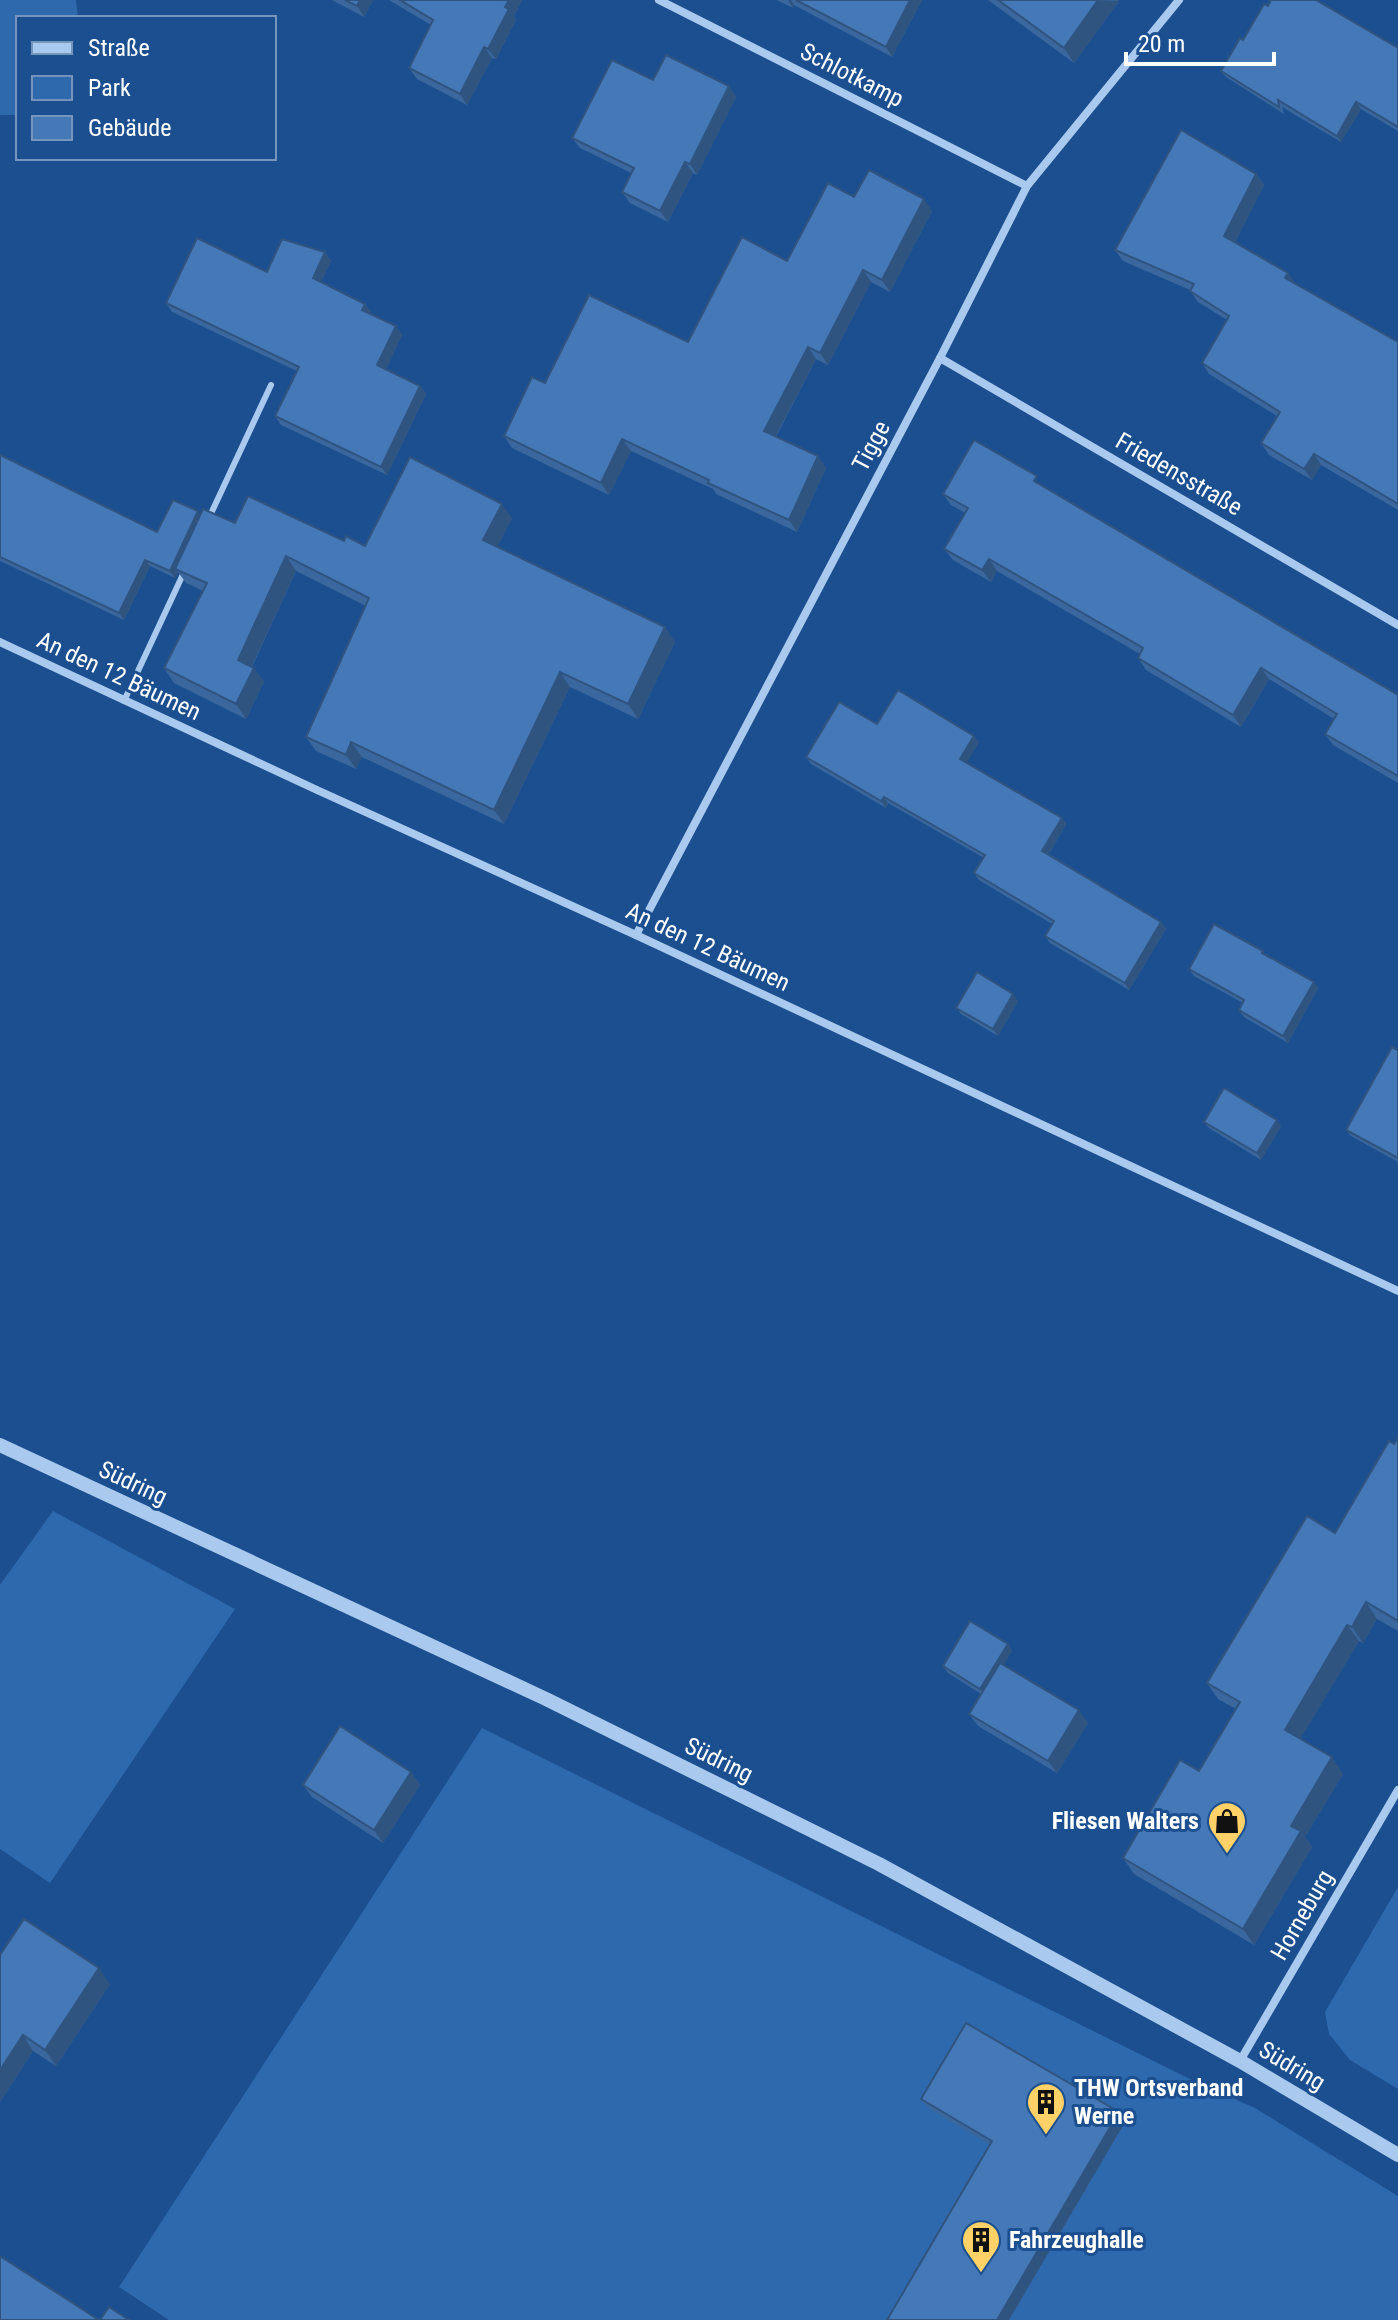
<svg xmlns="http://www.w3.org/2000/svg" width="1398" height="2320" viewBox="0 0 1398 2320" font-family="'Roboto Condensed',sans-serif">
  <style>
    .green { fill: #2e69ad }
    .lines { fill: none; stroke-linecap: round; stroke-linejoin: round }
    .service { stroke: #a9c9ee; stroke-width: 6 }
    .minor { stroke: #a9c9ee; stroke-width: 8 }
    .tertiary { stroke: #a9c9ee; stroke-width: 14 }
    .wall { fill: #3a679d }
    .shaded-wall { fill: #305480 }
    .building { fill: #4478b7; stroke: #305480; stroke-width: 2 }
    .labels { text-anchor: middle; stroke-width: 6; stroke-linejoin: round; paint-order: stroke }
    .street-label { font-size: 24px; fill: #fff; stroke: #1b4f8f }
    .poi-label { font-size: 24px; font-weight: bold; fill: #fff; stroke: #1b4f8f; text-anchor: start }
  </style>
  <rect width="100%" height="100%" fill="#1b4f8f"/>
  <!-- green -->
  <g class="green">
    <path d="M0,0H76L78,18H18V115H0Z"/>
    <path d="M53,1511L235,1609L50,1883L0,1849V1585Z"/>
    <path d="M482,1728L1194,2081L1255,2108L1398,2196V2320H169L119,2287Z"/>
    <path d="M1398,1887V2089L1350,2060L1329,2034L1325,2012Z"/>
  </g>
  <g class="lines">
    <!-- service -->
    <g class="service">
      <path d="M208,520L271,385"/>
      <path d="M124,701L185,570"/>
    </g>
    <!-- minor -->
    <g class="minor">
      <path d="M659,0L1027,186"/>
      <path d="M940,358L1398,625"/>
      <path d="M0,642L317,790L636,935L1398,1291"/>
      <path d="M636,935L940,358L1027,186L1179,0"/>
      <path d="M1240,2061L1398,1790"/>
    </g>
    <!-- tertiary -->
    <path class="tertiary" d="M0,1445L546,1699L879,1864L1240,2061L1398,2155"/>
  </g>
  <!-- wall -->
  <g class="wall">
    <path d="M332,0H373L364,17Z"/>
    <path d="M389,0H522L514,16L516,20L496,59L492,58L467,105L417,79L409,68L431,25Z"/>
    <path d="M777,0H922L892,57L794,5L793,8Z"/>
    <path d="M988,0H1118L1119,1L1074,63Z"/>
    <path d="M1243,40L1398,48V131L1361,109L1341,142L1282,107L1284,114L1226,77L1221,71Z"/>
    <path d="M653,80L736,97L697,175L693,173L668,222L630,203L622,192L631,173L580,148L572,138Z"/>
    <path d="M1256,174L1264,185L1235,242L1288,273L1295,284L1398,342V510L1321,465L1312,480L1269,455L1261,443L1277,416L1209,374L1202,363L1227,320L1198,302L1190,291V290L1123,261L1115,250Z"/>
    <path d="M854,197L932,211L890,292L871,282L828,365L816,359L776,437L826,468L797,532L716,494L713,489L631,451L609,495L512,448L504,436L545,383L688,342L787,261Z"/>
    <path d="M325,252L331,261L321,282L365,304L371,312L370,314L396,326L402,335L386,369L420,386L426,394L387,475L281,425L275,416L297,371L172,312L166,303Z"/>
    <path d="M0,455L157,532L198,511L200,515L235,523L344,541L365,546L512,518L497,547L675,642L638,719L570,687L504,824L362,757L356,769L316,751L306,737L366,606L296,571L252,667L254,668L264,682L246,719L174,683L164,668L203,591L186,583L178,572L175,578L150,566L124,620L0,561Z"/>
    <path d="M1043,486L1398,695V783L1333,745L1325,734L1334,719L1269,679L1241,727L1146,670L1138,658L1140,654L997,571L991,582L953,560L944,549L965,513L951,505L943,494Z"/>
    <path d="M877,724L979,742L966,763L1062,818L1066,824L1049,854L1161,922L1166,929L1129,990L1050,943L1045,936L1052,924L979,880L974,873L984,858L888,803L886,808L811,764L806,757Z"/>
    <path d="M1266,954L1318,988L1288,1043L1244,1017L1239,1010L1243,1003L1194,976L1189,969Z"/>
    <path d="M1018,1001L998,1036L961,1014L956,1008Z"/>
    <path d="M1398,1050V1162L1351,1136L1346,1130Z"/>
    <path d="M1204,1122L1281,1126L1261,1160L1209,1128Z"/>
    <path d="M1398,1438V1631L1377,1619L1363,1643L1359,1641L1300,1739L1343,1774L1305,1837L1312,1847L1254,1945L1134,1874L1123,1858L1199,1771L1236,1709L1218,1699L1207,1683L1335,1533Z"/>
    <path d="M1008,1644L1012,1651L1003,1665L1088,1723L1057,1773L978,1726L969,1714L981,1694L948,1673L943,1666Z"/>
    <path d="M411,1772L420,1785L383,1843L312,1797L303,1785Z"/>
    <path d="M0,1955L110,1984L56,2066L33,2051L0,2102Z"/>
    <path d="M921,2099L1119,2112L1125,2122L1009,2320H887L990,2145L928,2108Z"/>
  </g>
  <!-- shaded-wall -->
  <g class="shaded-wall">
    <path d="M360,0H373L364,17L357,6Z"/>
    <path d="M509,0H522L514,16L516,20L496,59L488,49Z"/>
    <path d="M788,0H791L794,5L793,8Z"/>
    <path d="M910,0H922L892,57L886,47Z"/>
    <path d="M1098,0L1119,1L1074,63L1064,48Z"/>
    <path d="M484,47L492,58L467,105L460,94Z"/>
    <path d="M729,86L736,97L697,175L690,164Z"/>
    <path d="M1356,102L1361,109L1341,142L1337,136Z"/>
    <path d="M685,162L693,173L668,222L660,211Z"/>
    <path d="M1256,174L1264,185L1232,248L1224,236Z"/>
    <path d="M924,199L932,211L890,292L882,280Z"/>
    <path d="M325,252L331,261L319,287L313,278Z"/>
    <path d="M863,270L871,282L828,365L820,353Z"/>
    <path d="M1288,273L1296,284L1285,278Z"/>
    <path d="M365,304L371,312L368,319L362,310Z"/>
    <path d="M396,326L402,335L384,374L377,365Z"/>
    <path d="M808,347L816,359L772,443L764,431Z"/>
    <path d="M420,386L426,394L387,475L381,467Z"/>
    <path d="M622,439L631,451L609,495L601,483Z"/>
    <path d="M1314,454L1321,465L1312,480L1304,469Z"/>
    <path d="M818,456L826,468L797,532L789,520Z"/>
    <path d="M502,504L512,518L493,555L483,540Z"/>
    <path d="M198,511L203,518L175,569L178,572L175,578L170,571Z"/>
    <path d="M286,556L296,571L248,674L238,660Z"/>
    <path d="M989,559L997,571L991,582L982,570Z"/>
    <path d="M145,560L150,566L124,620L119,613Z"/>
    <path d="M665,627L675,642L638,719L628,704Z"/>
    <path d="M254,668L264,682L246,719L236,704Z"/>
    <path d="M1261,668L1269,679L1241,727L1233,715Z"/>
    <path d="M560,672L570,687L504,824L494,810Z"/>
    <path d="M974,736L979,742L965,766L960,759Z"/>
    <path d="M351,742L362,757L356,769L346,755Z"/>
    <path d="M884,797L888,803L886,808L881,801Z"/>
    <path d="M1062,818L1066,824L1047,857L1042,851Z"/>
    <path d="M1161,922L1166,929L1129,990L1125,983Z"/>
    <path d="M1314,982L1318,988L1288,1043L1283,1036Z"/>
    <path d="M1013,994L1018,1001L998,1036L993,1029Z"/>
    <path d="M1277,1120L1281,1126L1261,1160L1257,1153Z"/>
    <path d="M1366,1602L1377,1619L1363,1643L1352,1627Z"/>
    <path d="M1347,1625L1359,1641L1296,1746L1285,1730Z"/>
    <path d="M1008,1644L1012,1651L985,1696L980,1689Z"/>
    <path d="M1079,1710L1088,1723L1057,1773L1048,1761Z"/>
    <path d="M1332,1757L1343,1774L1305,1837L1312,1847L1254,1945L1243,1929L1291,1826Z"/>
    <path d="M411,1772L420,1785L383,1843L374,1830Z"/>
    <path d="M99,1968L110,1984L56,2066L45,2050Z"/>
    <path d="M23,2035L33,2051L0,2102V2070Z"/>
    <path d="M1119,2112L1125,2122L1009,2320H997Z"/>
  </g>
  <!-- building -->
  <g class="building">
    <path d="M345,0H360L357,6Z"/>
    <path d="M400,0H509L505,7L509,9L488,49L484,47L460,94L409,68L433,20Z"/>
    <path d="M796,0H910L886,47Z"/>
    <path d="M998,0H1098L1064,48Z"/>
    <path d="M1271,0H1316L1398,48V127L1356,102L1337,136L1278,100L1279,107L1221,71L1240,38L1243,40L1264,4L1268,6Z"/>
    <path d="M666,55L729,86L690,164L685,162L660,211L622,192L634,168L572,138L612,60L653,80Z"/>
    <path d="M1181,130L1256,174L1224,236L1288,273L1285,278L1398,342V504L1314,454L1304,469L1261,443L1280,412L1202,363L1229,316L1190,291L1194,284L1115,250Z"/>
    <path d="M869,170L924,199L882,280L863,270L820,353L808,347L764,431L818,456L789,520L708,483L709,480L622,439L601,483L504,436L532,377L545,383L589,295L688,342L742,237L787,261L828,183L854,197Z"/>
    <path d="M197,238L267,272L282,239L325,252L313,278L365,304L362,310L396,326L377,365L420,386L381,467L275,416L299,367L166,303Z"/>
    <path d="M974,440L1037,476L1034,481L1398,695V776L1325,734L1337,714L1261,668L1233,715L1138,658L1143,648L989,559L982,570L944,549L968,508L943,494Z"/>
    <path d="M0,455L157,532L173,500L198,511L170,571L145,560L119,613L0,557Z"/>
    <path d="M410,457L502,504L483,540L665,627L628,704L560,672L494,810L351,742L346,755L306,737L369,598L286,556L238,660L254,668L236,704L164,668L207,583L175,569L203,509L235,523L248,496L344,541L346,536L365,546Z"/>
    <path d="M898,690L974,736L960,759L1062,818L1042,851L1161,922L1125,983L1045,936L1054,921L974,873L985,855L884,797L881,801L806,757L839,702L877,724Z"/>
    <path d="M1214,924L1263,951L1262,953L1314,982L1283,1036L1239,1010L1244,1000L1189,969Z"/>
    <path d="M977,972L1013,994L993,1029L956,1008Z"/>
    <path d="M1392,1047L1398,1050V1158L1346,1130Z"/>
    <path d="M1224,1088L1277,1120L1257,1153L1204,1122Z"/>
    <path d="M1398,1438V1621L1366,1602L1352,1627L1347,1625L1285,1730L1332,1757L1291,1826L1301,1831L1243,1929L1123,1858L1180,1760L1199,1771L1240,1702L1207,1683L1307,1516L1335,1533L1389,1441L1394,1444Z"/>
    <path d="M970,1621L1008,1644L980,1689L943,1666Z"/>
    <path d="M1000,1663L1079,1710L1048,1761L969,1714Z"/>
    <path d="M340,1726L411,1772L374,1830L303,1785Z"/>
    <path d="M24,1919L99,1968L45,2050L23,2035L0,2070V1955Z"/>
    <path d="M966,2023L1119,2112L997,2320H887L992,2141L921,2099Z"/>
    <path d="M0,2256L99,2320H0Z"/>
    <path d="M109,2307L129,2320H100Z"/>
  </g>
  <!-- icons -->
  <defs>
    <g id="shop-pin" transform="scale(2)"><path d="M0 17L-7.5 6A9.5 9.5 0 1 1 7.5 6Z" fill="#ffd166" stroke="#1b4f8f"/><path d="M-5-2.5h2.3a2.7 3.5 0 0 1 5.4 0H5L5.5 6h-11ZM-1.5-2.5h3a1.5 2.3 0 0 0-3 0Z" fill="#111"/></g>
    <g id="building-pin" transform="scale(2)"><path d="M0 17L-7.5 6A9.5 9.5 0 1 1 7.5 6Z" fill="#ffd166" stroke="#1b4f8f"/><path d="M-4-6H4V6H1V3H-1V6H-4ZM-2.5-4.3h1.7v1.8h-1.7ZM.8-4.3h1.7v1.8H.8ZM-2.5-1h1.7V.8h-1.7ZM.8-1h1.7V.8H.8Z" fill="#111"/></g>
  </defs>
  <g fill-rule="evenodd">
    <use href="#shop-pin" x="1227" y="1821"/>
    <use href="#building-pin" x="1046" y="2102"/>
    <use href="#building-pin" x="981" y="2240"/>
  </g>
  <g class="labels">
    <!-- street labels -->
    <g class="street-label">
      <text transform="translate(852 75) rotate(27)" y="8">Schlotkamp</text>
      <text transform="translate(871 446) rotate(-62)" y="8">Tigge</text>
      <text transform="translate(1179 474) rotate(30)" y="8">Friedensstraße</text>
      <text transform="translate(119 676) rotate(25)" y="8">An den 12 Bäumen</text>
      <text transform="translate(708 947) rotate(25)" y="8">An den 12 Bäumen</text>
      <text transform="translate(133 1483) rotate(25)" y="8">Südring</text>
      <text transform="translate(719 1760) rotate(26)" y="8">Südring</text>
      <text transform="translate(1302 1915) rotate(-60)" y="8">Horneburg</text>
      <text transform="translate(1292 2066) rotate(31)" y="8">Südring</text>
    </g>
    <!-- poi labels -->
    <g class="poi-label">
      <text x="1199" y="1829" text-anchor="end">Fliesen Walters</text>
      <text x="1074" y="2096">THW Ortsverband<tspan x="1074" dy="28">Werne</tspan></text>
      <text x="1009" y="2248">Fahrzeughalle</text>
    </g>
  </g>
  <!-- legend -->
  <rect x="16" y="16" width="260" height="144" fill="#1b4f8f" stroke="#7695bc" stroke-width="2"/>
  <rect x="32" y="42" width="40" height="12" fill="#a9c9ee" stroke="#7695bc" stroke-width="2"/>
  <text x="88" y="56" font-size="24" fill="#ffffff">Straße</text>
  <rect x="32" y="76" width="40" height="24" fill="#2e69ad" stroke="#7695bc" stroke-width="2"/>
  <text x="88" y="96" font-size="24" fill="#ffffff">Park</text>
  <rect x="32" y="116" width="40" height="24" fill="#4478b7" stroke="#7695bc" stroke-width="2"/>
  <text x="88" y="136" font-size="24" fill="#ffffff">Gebäude</text>
  <!-- scale -->
  <path d="M1126 52v12h148v-12" fill="none" stroke="#ffffff" stroke-width="4"/>
  <text x="1138" y="52" font-size="24" fill="#ffffff" stroke="#1b4f8f" stroke-width="6" paint-order="stroke">20 m</text>
</svg>
